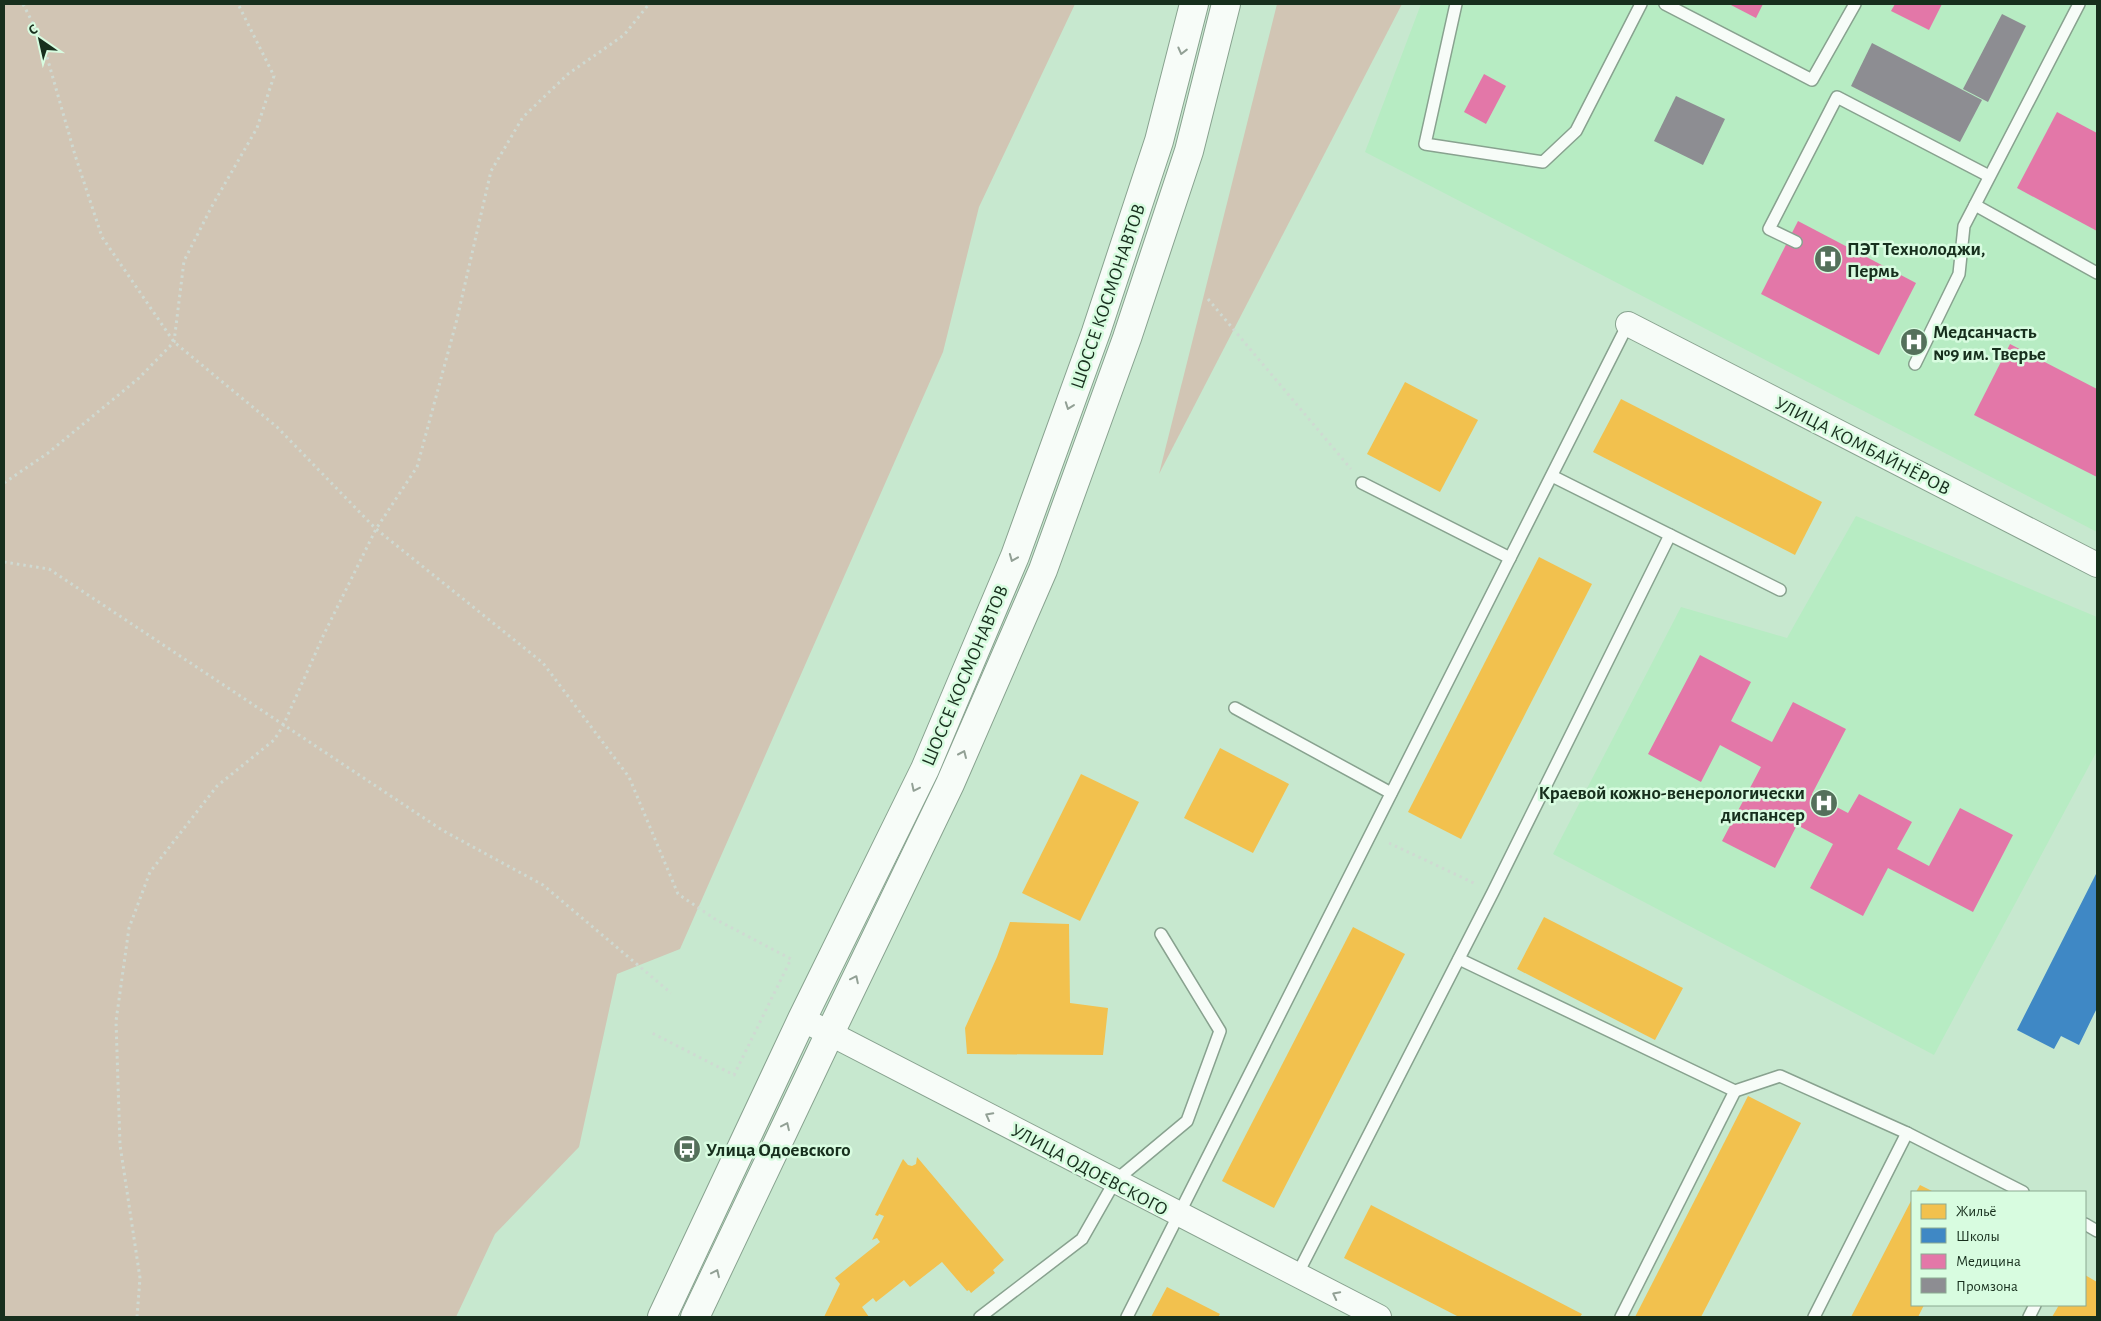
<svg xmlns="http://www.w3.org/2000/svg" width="2101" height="1321" viewBox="0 0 2101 1321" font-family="'Alegreya Sans',sans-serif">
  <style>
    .built { fill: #b7ecc3 }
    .green { fill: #d1c5b4 }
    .homes { fill: #f2c14e }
    .schools { fill: #3f88c5 }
    .health { fill: #e377a8 }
    .industry { fill: #8d8d92 }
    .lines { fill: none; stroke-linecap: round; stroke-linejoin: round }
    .service-casing { stroke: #88a28f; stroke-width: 14 }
    .minor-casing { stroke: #88a28f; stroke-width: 26 }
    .primary-casing { stroke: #88a28f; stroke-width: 30 }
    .path { stroke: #cfdad2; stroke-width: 3; stroke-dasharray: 2.5 4; stroke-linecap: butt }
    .service { stroke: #f7fcf8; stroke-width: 11 }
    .minor { stroke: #f7fcf8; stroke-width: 24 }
    .primary { stroke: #f7fcf8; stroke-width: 28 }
    .oneway { stroke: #92a095 }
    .labels { text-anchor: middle; stroke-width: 5; stroke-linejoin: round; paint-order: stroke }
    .poi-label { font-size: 19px; font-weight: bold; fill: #172f1d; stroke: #d8fce0; text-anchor: start }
    .street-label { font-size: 19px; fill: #172f1d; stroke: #d8fce0 }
  </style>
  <rect width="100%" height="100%" fill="#c7e8cf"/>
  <!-- built -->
  <g class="built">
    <path d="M1421,4H2097V532L1365,152Z"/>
    <path d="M1856,516L2097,617V751L1934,1055L1553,854L1681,607L1787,638Z"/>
  </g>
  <!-- green -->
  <g class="green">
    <path d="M4,4H1075L979,207L943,352L680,949L617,974L579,1147L495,1234L456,1317H4Z"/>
    <path d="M1277,4H1402L1159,474Z"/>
  </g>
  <!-- homes -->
  <g class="homes">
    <path d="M1405,382L1478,420L1440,492L1367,454Z"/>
    <path d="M1621,399L1822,502L1795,555L1593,452Z"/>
    <path d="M1539,557L1592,584L1461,839L1408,812Z"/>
    <path d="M1220,748L1289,784L1253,853L1184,818Z"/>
    <path d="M1081,774L1139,802L1080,921L1022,893Z"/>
    <path d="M1544,917L1683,988L1655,1040L1517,969Z"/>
    <path d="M1010,922L1069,924L1070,1003L1108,1008L1103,1055L967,1054L965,1028L997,957Z"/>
    <path d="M1353,927L1405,954L1274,1208L1222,1181Z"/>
    <path d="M1748,1096L1801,1123L1701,1317H1635Z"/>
    <path d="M917,1157L1004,1260L993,1270L995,1273L971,1293L969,1290L967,1291L942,1262L910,1287L904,1280L876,1302L873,1298L862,1307L869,1317H824L840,1284L835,1278L880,1242L877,1238L872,1240L884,1216L879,1214L878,1216L875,1215L903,1159L908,1165L912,1166L916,1164Z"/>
    <path d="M1920,1185L1934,1192H1916Z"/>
    <path d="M1912,1199V1305H1924L1918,1317H1851Z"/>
    <path d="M1371,1205L1582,1314L1580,1317H1459L1344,1258Z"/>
    <path d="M2085,1275L2097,1282V1317H2052L2059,1305H2085Z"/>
    <path d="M1167,1287L1220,1314L1218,1317H1151Z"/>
  </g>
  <!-- schools -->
  <path class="schools" d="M2097,872V1008L2079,1045L2061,1036L2054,1049L2017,1030Z"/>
  <!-- health -->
  <g class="health">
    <path d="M1729,4H1763L1756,18Z"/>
    <path d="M1895,4H1942L1929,30L1891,11Z"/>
    <path d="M1484,74L1506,86L1486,124L1464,112Z"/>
    <path d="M2057,112L2097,133V231L2017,188Z"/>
    <path d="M1798,221L1916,283L1879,355L1761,294Z"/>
    <path d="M2010,344L2097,389V477L1974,415Z"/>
    <path d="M1700,655L1751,682L1731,721L1772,742L1793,702L1846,729L1812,794L1848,813L1859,794L1912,822L1897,849L1929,866L1960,808L2013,835L1973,912L1888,868L1863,916L1810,888L1833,844L1797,825L1775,868L1722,841L1761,767L1720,745L1701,782L1648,754Z"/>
  </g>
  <!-- industry -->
  <g class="industry">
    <path d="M2002,14L2026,26L1988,102L1963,89Z"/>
    <path d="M1872,43L1982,100L1960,142L1851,86Z"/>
    <path d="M1676,96L1725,119L1703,165L1654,141Z"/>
  </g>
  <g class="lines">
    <!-- service casing -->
    <g class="service-casing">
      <g id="service">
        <path d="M1456,4L1425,144L1543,162L1576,131L1641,4"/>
        <path d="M1665,4L1812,80L1855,4"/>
        <path d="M1975,205L2097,273"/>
        <path d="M1796,242L1769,229L1837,97L1989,176"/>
        <path d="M1915,364L1959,274L1964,226L2079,4"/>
        <path d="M1552,476L1780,590"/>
        <path d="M1362,483L1510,558"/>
        <path d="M1235,708L1391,793"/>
        <path d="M1459,959L1735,1091L1780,1076L1907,1133L2023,1192"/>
        <path d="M2085,1224L2097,1231"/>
        <path d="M1297,1275L1493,892L1670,535"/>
        <path d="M980,1317L1082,1239L1115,1181L1187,1121L1220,1031L1161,934"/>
        <path d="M1127,1317L1628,324"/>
        <path d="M1621,1317L1735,1091"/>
        <path d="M1814,1317L1907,1133"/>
        <path d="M2029,1317L2035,1305"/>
      </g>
    </g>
    <!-- minor casing -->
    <g class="minor-casing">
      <g id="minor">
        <path d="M1628,324L2097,565"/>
        <path d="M802,1019L1379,1317"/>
      </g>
    </g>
    <!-- primary casing -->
    <g class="primary-casing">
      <g id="primary">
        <path d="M662,1317L802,1019L925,769L1015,556L1096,332L1159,141L1194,4"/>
        <path d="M695,1317L830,1033L950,784L1043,570L1127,338L1189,151L1226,4"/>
      </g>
    </g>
    <!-- path -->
    <g class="path">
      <path d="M23,4L43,43L75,155L102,237L174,342L277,427L376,529L543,663L629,777L678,894L715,919L791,959L734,1075L652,1033"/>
      <path d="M1208,299L1351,469"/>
      <path d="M4,483L48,453L139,378L174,342L184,261L212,206L257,128L274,76L238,4"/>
      <path d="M4,562L49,569L442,830L543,885L671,993"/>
      <path d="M1389,843L1476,884"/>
      <path d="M137,1317L140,1278L120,1145L116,1021L129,928L150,872L217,786L274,740L283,726L324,634L376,529L417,467L456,323L491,171L523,117L568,74L624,35L649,4"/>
    </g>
    <!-- service -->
    <use href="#service" class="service"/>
    <!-- minor -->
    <use href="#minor" class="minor"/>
    <!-- primary -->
    <use href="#primary" class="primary"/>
  </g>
  <!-- one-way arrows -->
  <defs><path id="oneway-chevron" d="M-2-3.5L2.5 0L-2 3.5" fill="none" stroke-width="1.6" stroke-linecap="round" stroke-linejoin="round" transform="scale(1.25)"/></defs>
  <g class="oneway">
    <use href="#oneway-chevron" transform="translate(1182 51) rotate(104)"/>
    <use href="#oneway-chevron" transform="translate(1069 406) rotate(110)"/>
    <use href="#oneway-chevron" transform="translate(1013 558) rotate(112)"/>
    <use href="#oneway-chevron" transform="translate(963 754) rotate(-66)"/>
    <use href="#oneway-chevron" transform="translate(915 788) rotate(116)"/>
    <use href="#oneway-chevron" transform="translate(855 979) rotate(-64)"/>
    <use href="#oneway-chevron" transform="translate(989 1116) rotate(-152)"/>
    <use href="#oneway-chevron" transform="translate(786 1126) rotate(-65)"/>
    <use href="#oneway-chevron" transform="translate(716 1273) rotate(-65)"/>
    <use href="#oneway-chevron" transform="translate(1336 1295) rotate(-153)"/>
  </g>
  <!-- icons -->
  <defs>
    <g id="hospital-disc" transform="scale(1.4375)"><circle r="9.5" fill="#55705b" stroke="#d8fce0"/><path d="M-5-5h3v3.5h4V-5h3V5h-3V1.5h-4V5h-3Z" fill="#fff"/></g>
    <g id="bus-disc" transform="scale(1.4375)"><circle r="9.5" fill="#55705b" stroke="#d8fce0"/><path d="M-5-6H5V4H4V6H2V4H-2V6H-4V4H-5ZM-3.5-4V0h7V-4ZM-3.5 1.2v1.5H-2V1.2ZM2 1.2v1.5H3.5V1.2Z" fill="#fff"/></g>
  </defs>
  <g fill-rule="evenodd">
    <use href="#hospital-disc" x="1828" y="259"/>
    <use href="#hospital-disc" x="1914" y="342"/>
    <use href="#hospital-disc" x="1824" y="803"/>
    <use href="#bus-disc" x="687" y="1149"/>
  </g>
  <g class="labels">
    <!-- poi labels -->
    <g class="poi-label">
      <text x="1847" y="255">ПЭТ Технолоджи,<tspan x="1847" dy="22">Пермь</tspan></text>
      <text x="1933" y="338">Медсанчасть<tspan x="1933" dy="22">№9 им. Тверье</tspan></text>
      <text x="1805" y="799" text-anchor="end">Краевой кожно-венерологически<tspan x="1805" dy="22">диспансер</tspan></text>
      <text x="706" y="1156">Улица Одоевского</text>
    </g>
    <!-- street labels -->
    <g class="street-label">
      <text transform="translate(1107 296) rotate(-71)" y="7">ШОССЕ КОСМОНАВТОВ</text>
      <text transform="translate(1863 445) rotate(27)" y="7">УЛИЦА КОМБАЙНЁРОВ</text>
      <text transform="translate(964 675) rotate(-67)" y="7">ШОССЕ КОСМОНАВТОВ</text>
      <text transform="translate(1090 1169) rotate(28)" y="7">УЛИЦА ОДОЕВСКОГО</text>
    </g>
  </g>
  <!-- border -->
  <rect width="2101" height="1321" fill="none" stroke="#172f1d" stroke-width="10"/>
  <!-- legend -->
  <rect x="1911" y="1191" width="175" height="115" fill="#d8fce0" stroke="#8baa92"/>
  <rect x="1921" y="1204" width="25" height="15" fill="#f2c14e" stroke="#8baa92"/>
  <text x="1956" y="1216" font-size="15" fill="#172f1d">Жильё</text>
  <rect x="1921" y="1228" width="25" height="15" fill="#3f88c5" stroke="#8baa92"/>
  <text x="1956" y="1241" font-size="15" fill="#172f1d">Школы</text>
  <rect x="1921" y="1254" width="25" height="15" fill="#e377a8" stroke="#8baa92"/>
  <text x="1956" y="1266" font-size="15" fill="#172f1d">Медицина</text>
  <rect x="1921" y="1278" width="25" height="15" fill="#8d8d92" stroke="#8baa92"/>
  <text x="1956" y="1291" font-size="15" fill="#172f1d">Промзона</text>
  <!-- north arrow -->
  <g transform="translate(40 40) rotate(326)" stroke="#d8fce0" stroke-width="4" paint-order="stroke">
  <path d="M0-4L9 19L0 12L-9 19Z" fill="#172f1d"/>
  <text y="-8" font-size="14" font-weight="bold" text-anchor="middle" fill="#172f1d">С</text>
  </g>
</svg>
